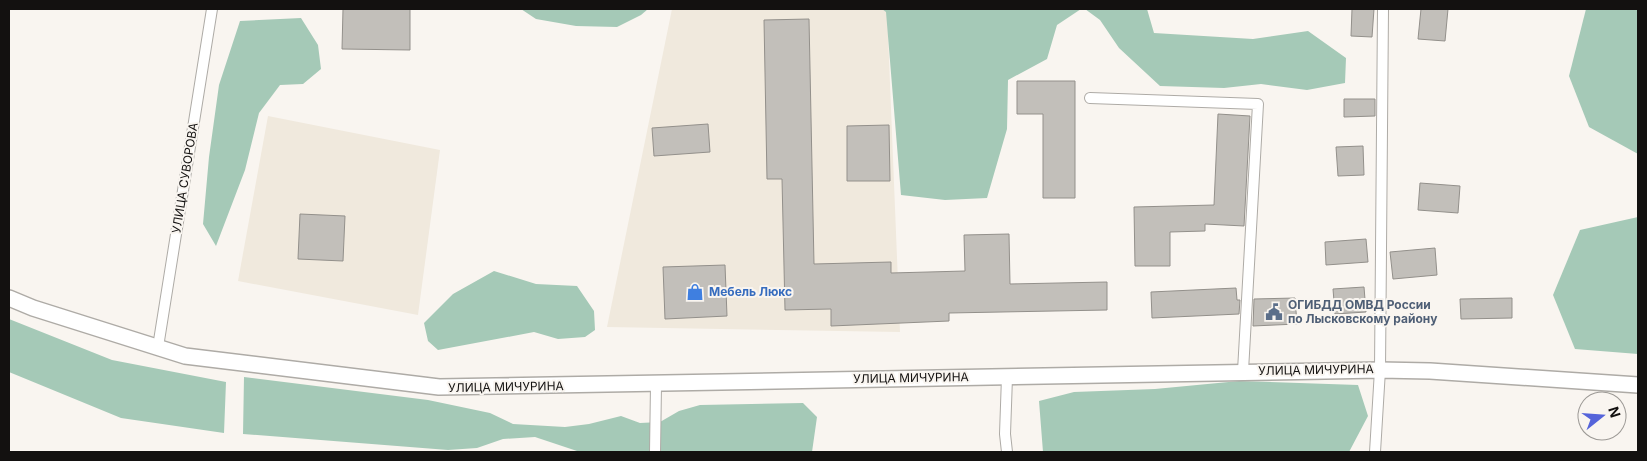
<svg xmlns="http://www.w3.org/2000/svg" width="1647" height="461" viewBox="0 0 1647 461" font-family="Inter,sans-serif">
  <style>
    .built { fill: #f0e9dd }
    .forest { fill: #a5c9b7 }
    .building { fill: #c2bfba; stroke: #93908b }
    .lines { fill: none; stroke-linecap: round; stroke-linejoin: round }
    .minor-casing { stroke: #aeaba6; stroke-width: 12 }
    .secondary-casing { stroke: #aeaba6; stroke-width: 18 }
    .minor { stroke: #fff; stroke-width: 10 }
    .secondary { stroke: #fff; stroke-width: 15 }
    .labels { text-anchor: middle; stroke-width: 4; stroke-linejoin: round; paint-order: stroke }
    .street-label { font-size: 12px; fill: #131110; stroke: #f9f5f0 }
    .shop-label { font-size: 12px; font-weight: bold; fill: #366cbe; stroke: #f9f5f0; text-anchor: start }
    .service-label { font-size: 12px; font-weight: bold; fill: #4e5e75; stroke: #f9f5f0; text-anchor: start }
  </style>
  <rect width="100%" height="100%" fill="#f9f5f0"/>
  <!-- built -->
  <g class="built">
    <path d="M672,9H887L900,332L607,327Z"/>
    <path d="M268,116L440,150L418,315L238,281Z"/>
  </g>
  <!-- forest -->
  <g class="forest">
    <path d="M521,9H648L641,15L617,27L576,26L536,19Z"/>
    <path d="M882,9H1081L1057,25L1047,59L1008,80L1007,129L987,198L945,200L901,195L886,12Z"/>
    <path d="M1085,9H1147L1154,33L1253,39L1308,31L1346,58L1345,83L1307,90L1261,84L1224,88L1160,86L1119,48L1100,20Z"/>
    <path d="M1586,9H1638V154L1589,127L1569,76Z"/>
    <path d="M301,18L318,45L321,69L303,84L280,85L259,113L245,170L216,246L203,224L209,157L219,85L240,21Z"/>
    <path d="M1638,217V354L1575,349L1553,295L1580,230Z"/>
    <path d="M494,271L536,284L577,286L594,311L595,330L585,337L558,339L534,332L438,350L428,341L424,323L453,294Z"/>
    <path d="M9,319L112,360L226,382L224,433L121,418L9,372Z"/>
    <path d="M244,377L428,400L490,413L513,424L565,427L589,424L621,416L640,423L660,422L679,411L700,405L803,403L817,417L812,452H580L535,437L503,439L477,448L448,450L243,434Z"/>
    <path d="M1239,381L1358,385L1368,416L1349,452H1043L1039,401L1074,392L1155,389Z"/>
  </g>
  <!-- building -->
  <g class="building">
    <path d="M343,9H410V50L342,49Z"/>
    <path d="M1352,9H1374L1372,37L1351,36Z"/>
    <path d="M1421,9H1448L1445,41L1418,39Z"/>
    <path d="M809,19L814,264L891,262V273L965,271L964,235L1009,234L1010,284L1107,282V310L949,313V321L831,326V309L785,310L782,179H767L764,20Z"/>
    <path d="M1017,81H1075V198H1043V114H1017Z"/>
    <path d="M1344,99H1375V116L1344,117Z"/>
    <path d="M1218,114L1250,116L1244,226L1205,224V231L1170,232V266H1135L1134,207L1214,205Z"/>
    <path d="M708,124L710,152L654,156L652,128Z"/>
    <path d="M889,125L890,181H847V126Z"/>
    <path d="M1363,146L1364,175L1338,176L1336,147Z"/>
    <path d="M1420,183L1460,186L1458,213L1418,210Z"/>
    <path d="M300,214L345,216L343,261L298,259Z"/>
    <path d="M1366,239L1368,262L1326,265L1325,242Z"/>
    <path d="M1435,248L1437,275L1393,279L1390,252Z"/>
    <path d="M725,265L727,316L665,319L663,267Z"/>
    <path d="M1364,287L1366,312L1335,314L1333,289Z"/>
    <path d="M1236,288L1237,300H1240L1239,314L1152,318L1151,292Z"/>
    <path d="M1295,298L1297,324L1253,326L1254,299Z"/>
    <path d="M1512,298V318L1461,319L1460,299Z"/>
  </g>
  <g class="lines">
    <!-- minor casing -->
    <g class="minor-casing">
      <g id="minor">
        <path d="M1090,98L1258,104L1243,371"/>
        <path d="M158,347L212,9"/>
        <path d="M1007,377L1005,434L1007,452"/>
        <path d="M655,452L656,385"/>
        <path d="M1375,452L1380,370L1383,9"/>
      </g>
    </g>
    <!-- secondary casing -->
    <g class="secondary-casing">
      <path id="secondary" d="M9,298L33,308L185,356L439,387L1380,370L1430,371L1638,385"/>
    </g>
    <!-- minor -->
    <use href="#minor" class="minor"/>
    <!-- secondary -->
    <use href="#secondary" class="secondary"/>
  </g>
  <!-- icons -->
  <defs>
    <g id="shop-bare" transform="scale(1.35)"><path d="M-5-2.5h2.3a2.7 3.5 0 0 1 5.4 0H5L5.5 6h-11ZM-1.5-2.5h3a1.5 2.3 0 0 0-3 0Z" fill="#3f7fe0" stroke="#f9f5f0" stroke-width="2.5" paint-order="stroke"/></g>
    <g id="civic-bare" transform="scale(1.35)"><path d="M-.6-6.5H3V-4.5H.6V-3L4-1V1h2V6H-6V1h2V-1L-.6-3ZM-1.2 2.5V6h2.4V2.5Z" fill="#5c6f8a" stroke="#f9f5f0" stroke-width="2.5" paint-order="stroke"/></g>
  </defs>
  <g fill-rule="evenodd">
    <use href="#shop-bare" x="695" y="292"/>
    <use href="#civic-bare" x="1274" y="312"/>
  </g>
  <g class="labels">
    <!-- street labels -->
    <g class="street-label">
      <text transform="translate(185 178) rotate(-81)" y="4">УЛИЦА СУВОРОВА</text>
      <text transform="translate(1316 370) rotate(-1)" y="4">УЛИЦА МИЧУРИНА</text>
      <text transform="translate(911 378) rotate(-1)" y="4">УЛИЦА МИЧУРИНА</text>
      <text transform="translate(506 387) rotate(-1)" y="4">УЛИЦА МИЧУРИНА</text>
    </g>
    <!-- shop labels -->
    <g class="shop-label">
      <text x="709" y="296">Мебель Люкс</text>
    </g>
    <!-- service labels -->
    <g class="service-label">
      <text x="1288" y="309">ОГИБДД ОМВД России<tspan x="1288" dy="14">по Лысковскому району</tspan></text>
    </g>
  </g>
  <!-- border -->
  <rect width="1647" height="461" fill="none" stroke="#131110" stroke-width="20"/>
  <!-- north arrow -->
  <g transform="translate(1602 416) rotate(73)"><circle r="24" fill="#f9f5f0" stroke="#9d9a96"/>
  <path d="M0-4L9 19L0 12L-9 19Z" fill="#5564da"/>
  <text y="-8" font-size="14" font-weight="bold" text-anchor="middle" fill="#131110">N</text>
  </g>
</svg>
